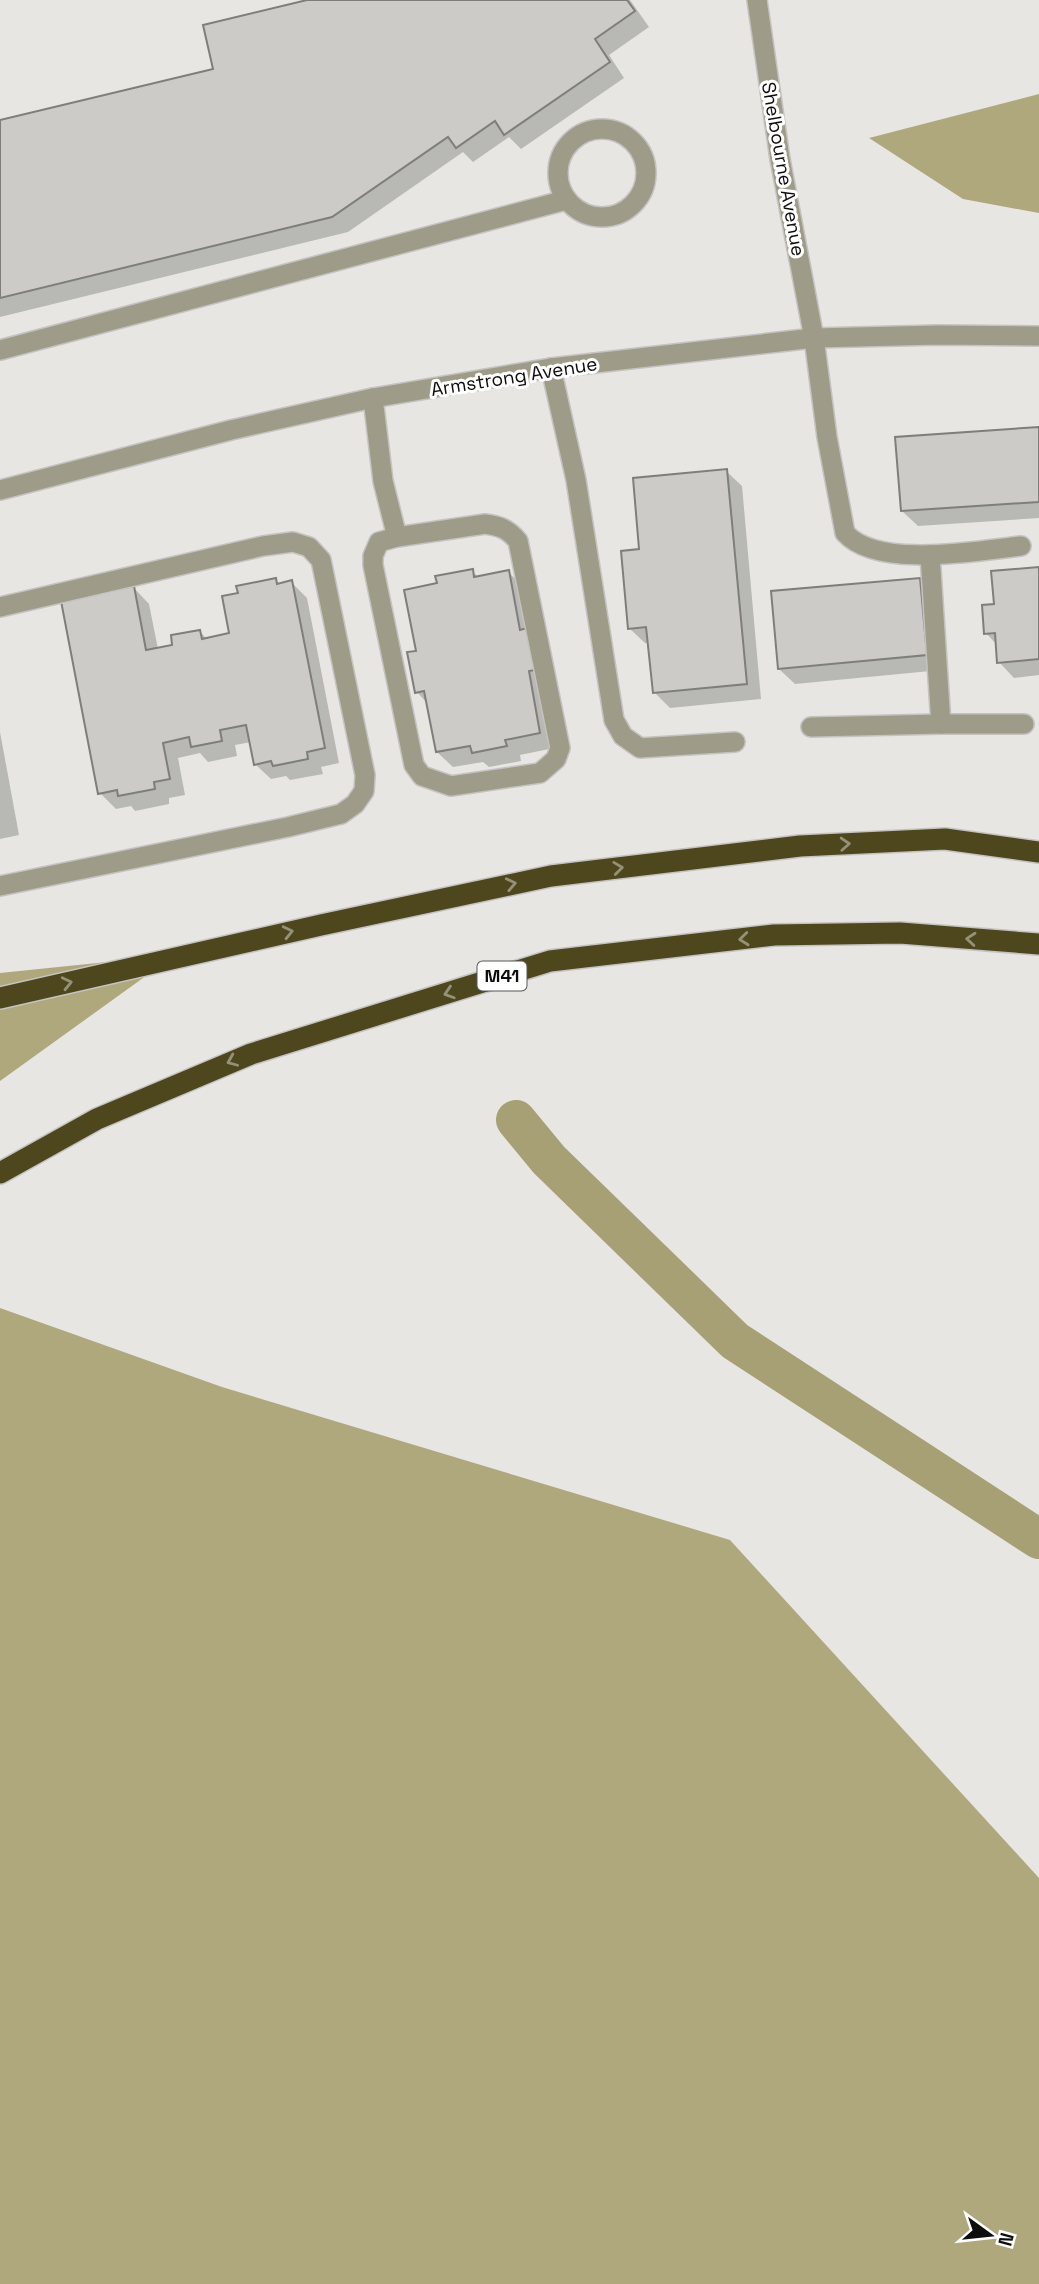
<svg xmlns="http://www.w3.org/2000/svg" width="1039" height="2284" viewBox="0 0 1039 2284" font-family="'Space Grotesk',sans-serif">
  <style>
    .forest { fill: #b0a87d }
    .shadow { fill: #0003 }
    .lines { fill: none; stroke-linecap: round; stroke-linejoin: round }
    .canal { stroke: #a7a074; stroke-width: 40 }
    .building { fill: #cccbc7; stroke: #7f7e7b; stroke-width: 2 }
    .service-casing { stroke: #c4c3c0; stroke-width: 22 }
    .minor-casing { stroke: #c4c3c0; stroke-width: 22 }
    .tertiary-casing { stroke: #c4c3c0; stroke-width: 22 }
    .motorway-casing { stroke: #c4c3c0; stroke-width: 24 }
    .service { stroke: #9e9b88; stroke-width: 19 }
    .minor { stroke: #9e9b88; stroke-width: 19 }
    .tertiary { stroke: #9e9b88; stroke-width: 19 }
    .motorway { stroke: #4e471e; stroke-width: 21 }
    .oneway { stroke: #959178 }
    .labels { text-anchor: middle; stroke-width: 6; stroke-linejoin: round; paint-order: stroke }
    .shield { fill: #fff; stroke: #565655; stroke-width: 2 }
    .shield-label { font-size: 18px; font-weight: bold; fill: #0d0d0c }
    .street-label { font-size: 19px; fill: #0d0d0c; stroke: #fff }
  </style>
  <rect width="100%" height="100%" fill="#e7e6e2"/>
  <!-- forest -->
  <g class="forest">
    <path d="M1039,94V213L963,199L869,138Z"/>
    <path d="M175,955L0,1081V973Z"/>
    <path d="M0,1308L222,1387L730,1540L1039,1878V2284H0Z"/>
  </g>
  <!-- shadow -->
  <g class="shadow">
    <path d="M314,0H630L649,27L609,55L624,78L521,149L509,137L473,162L463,152L348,232L0,317V122L216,70Z"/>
    <path d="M1039,429V518L918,526L902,511Z"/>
    <path d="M726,471L742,486L761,699L670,708L654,692L650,643H645L629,628L641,551Z"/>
    <path d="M1039,568V675L1014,678L999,662L997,645L986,633Z"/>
    <path d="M472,571L479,578L508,572L524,587L554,748L520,755L521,761L489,767L483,762L453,767L437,752L428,704L417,692L418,652L439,584Z"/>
    <path d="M275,580L280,585L291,582L307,598L339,763L321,767L323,774L290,780L286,776L271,779L255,764L251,742L235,745L237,756L208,762L200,753L178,758L185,795L169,798V804L135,811L131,806L116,809L100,793L121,590L134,588L149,604L158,649L174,646L199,631L207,639L232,634L240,594Z"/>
    <path d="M919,580L935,595L941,670L795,684L779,669Z"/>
    <path d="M0,732L19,835L0,839Z"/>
  </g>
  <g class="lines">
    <!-- canal -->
    <path class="canal" d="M516,1120L549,1160L735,1341L1039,1539"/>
  </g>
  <!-- building -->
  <g class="building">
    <path d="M307,0H627L635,11L595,39L610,62L504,135L495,121L456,148L448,137L332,217L0,298V120L213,69L203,25Z"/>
    <path d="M1039,427V502L901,511L895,437Z"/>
    <path d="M727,469L747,684L653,693L646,627L628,629L621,551L639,549L633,478Z"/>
    <path d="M1039,567V659L997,663L995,633L984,634L982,605L994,604L991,571Z"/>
    <path d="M473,569L474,577L509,570L520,630L527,628L535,670L529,671L540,733L505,740L507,746L472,753L470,746L436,752L424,691L415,693L407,652L416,651L404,590L437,583L435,576Z"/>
    <path d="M276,578L277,584L292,580L325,748L307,752L308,759L273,766L271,761L254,765L246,725L220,730L222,741L191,747L189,737L163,743L170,779L154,782L155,789L118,796L117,790L98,794L61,601L134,586L146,650L172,645L171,635L200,630L202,639L229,633L222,596L238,593L236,586Z"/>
    <path d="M920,578L927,655L778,669L771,591Z"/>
  </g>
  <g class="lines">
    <!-- service casing -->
    <g class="service-casing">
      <g id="service">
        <circle cx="602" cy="173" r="44"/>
        <path d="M814,338L827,437L845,533C877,569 976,551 1021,546"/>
        <path d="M0,350L566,200"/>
        <path d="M551,368L576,480L614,720L623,736L640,748L735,742"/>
        <path d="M373,398L383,481L397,537L485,524C500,526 508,529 518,541L560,748L556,759L540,773L451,786L422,776L414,765L373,565V556L379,542L397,537"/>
        <path d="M930,555L941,724H1024"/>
        <path d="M0,607L263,546L293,542L309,547L321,560L365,775L364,791L355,804L341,814L288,827L0,886"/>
        <path d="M811,727L941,724"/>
      </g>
    </g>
    <!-- minor casing -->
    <g class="minor-casing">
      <path id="minor" d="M757,0L780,159L814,338"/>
    </g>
    <!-- tertiary casing -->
    <g class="tertiary-casing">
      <path id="tertiary" d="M0,490L231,430L373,398L551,368L814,338L938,335L1039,336"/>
    </g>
    <!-- motorway casing -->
    <g class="motorway-casing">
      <g id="motorway">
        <path d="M0,998L321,925L551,876L800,846L945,839L1039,852"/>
        <path d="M0,1173L97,1119L251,1054L550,961L774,935L900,933L1039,944"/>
      </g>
    </g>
    <!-- service -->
    <use href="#service" class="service"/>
    <!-- minor -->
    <use href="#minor" class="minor"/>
    <!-- tertiary -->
    <use href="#tertiary" class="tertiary"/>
    <!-- motorway -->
    <use href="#motorway" class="motorway"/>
  </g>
  <!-- one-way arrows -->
  <defs><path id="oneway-chevron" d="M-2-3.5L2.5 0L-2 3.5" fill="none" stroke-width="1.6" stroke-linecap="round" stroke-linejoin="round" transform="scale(1.75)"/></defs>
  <g class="oneway">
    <use href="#oneway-chevron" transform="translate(845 844) rotate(-3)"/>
    <use href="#oneway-chevron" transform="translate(618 868) rotate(-7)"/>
    <use href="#oneway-chevron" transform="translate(511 884) rotate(-12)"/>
    <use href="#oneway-chevron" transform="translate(288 932) rotate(-13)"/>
    <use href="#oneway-chevron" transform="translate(744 939) rotate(174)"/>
    <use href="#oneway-chevron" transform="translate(971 939) rotate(-175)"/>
    <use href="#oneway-chevron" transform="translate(67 983) rotate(-13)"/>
    <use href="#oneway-chevron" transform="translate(449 993) rotate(162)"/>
    <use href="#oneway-chevron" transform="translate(232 1061) rotate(157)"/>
  </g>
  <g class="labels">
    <!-- shield labels -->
    <rect class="shield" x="477.5" y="961.5" width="49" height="29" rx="5"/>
    <g class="shield-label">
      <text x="502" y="982">M41</text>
    </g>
    <!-- street labels -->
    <g class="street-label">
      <text transform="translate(784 169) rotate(80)" y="7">Shelbourne Avenue</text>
      <text transform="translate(514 376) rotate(-9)" y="7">Armstrong Avenue</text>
    </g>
  </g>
  <!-- north arrow -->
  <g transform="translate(990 2235) rotate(105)" stroke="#ffffff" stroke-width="5" paint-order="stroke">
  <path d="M0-5L12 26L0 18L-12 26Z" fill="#0d0d0c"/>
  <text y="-10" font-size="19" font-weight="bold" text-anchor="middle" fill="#0d0d0c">N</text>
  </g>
</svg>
